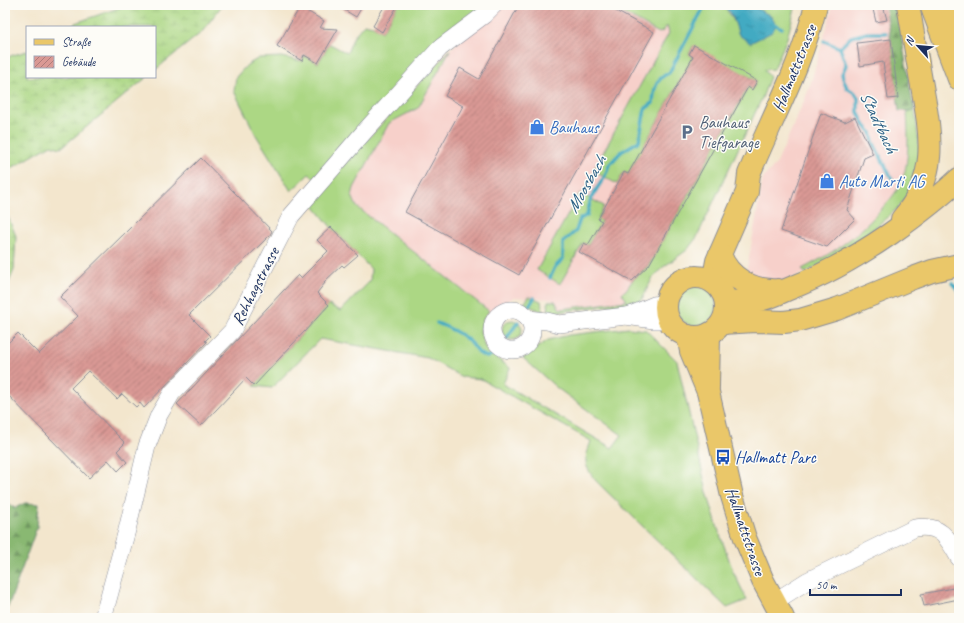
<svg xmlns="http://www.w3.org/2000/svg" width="964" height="623" viewBox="0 0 964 623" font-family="Caveat,sans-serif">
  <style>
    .built { fill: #f7d0ca }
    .grass { fill: #acd784; stroke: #648371 }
    .forest { fill: url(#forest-firs); stroke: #527468 }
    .wetland { fill: url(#wetland-marsh); stroke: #648371 }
    .water { fill: url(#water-ripples); stroke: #2e6c90 }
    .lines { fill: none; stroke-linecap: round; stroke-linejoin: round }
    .stream { stroke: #42aac2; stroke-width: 3.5 }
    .building { fill: url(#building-hatch) }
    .minor-casing { stroke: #878a96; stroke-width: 18 }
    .major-casing { stroke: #878a96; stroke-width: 24 }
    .highway-casing { stroke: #878a96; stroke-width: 24 }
    .minor { stroke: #fff; stroke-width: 17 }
    .major { stroke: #eac769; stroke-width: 22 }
    .highway { stroke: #eac769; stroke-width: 22 }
    .labels { text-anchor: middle; stroke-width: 3; stroke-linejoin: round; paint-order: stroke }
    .street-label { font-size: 17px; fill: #1b2f5e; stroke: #fdfcf7 }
    .service-label { font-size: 17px; fill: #4e5e75; stroke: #fdfcf7; text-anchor: start }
    .shop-label { font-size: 17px; fill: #366cbe; stroke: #fdfcf7; text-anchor: start }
    .transit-label { font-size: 17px; fill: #164399; stroke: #fdfcf7; text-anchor: start }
    .water-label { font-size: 18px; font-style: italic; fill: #2b6086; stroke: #fdfcf7 }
  </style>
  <defs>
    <pattern id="forest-firs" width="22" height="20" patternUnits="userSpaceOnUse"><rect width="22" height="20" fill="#89b872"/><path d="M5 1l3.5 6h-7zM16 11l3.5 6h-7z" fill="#6f9661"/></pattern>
    <pattern id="wetland-marsh" width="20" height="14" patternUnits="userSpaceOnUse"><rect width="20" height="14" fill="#acd784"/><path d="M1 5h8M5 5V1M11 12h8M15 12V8" fill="none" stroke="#93b974"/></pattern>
    <pattern id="water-ripples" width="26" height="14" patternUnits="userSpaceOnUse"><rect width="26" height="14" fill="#42aac2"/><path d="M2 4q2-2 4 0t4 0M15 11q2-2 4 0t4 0" fill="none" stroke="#368ba1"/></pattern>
    <pattern id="building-hatch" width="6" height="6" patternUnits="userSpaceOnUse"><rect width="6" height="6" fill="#da9994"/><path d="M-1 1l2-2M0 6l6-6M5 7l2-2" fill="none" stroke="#b07d7c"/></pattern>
  </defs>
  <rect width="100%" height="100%" fill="#fdfcf7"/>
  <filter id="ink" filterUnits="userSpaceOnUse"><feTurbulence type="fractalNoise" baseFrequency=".025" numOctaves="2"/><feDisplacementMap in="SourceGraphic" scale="8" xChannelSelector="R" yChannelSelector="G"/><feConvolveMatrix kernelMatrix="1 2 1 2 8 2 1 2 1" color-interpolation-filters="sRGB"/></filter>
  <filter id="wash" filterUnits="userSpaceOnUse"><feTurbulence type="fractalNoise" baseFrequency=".012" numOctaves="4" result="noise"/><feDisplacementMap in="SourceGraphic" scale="16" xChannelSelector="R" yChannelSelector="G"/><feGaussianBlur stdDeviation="0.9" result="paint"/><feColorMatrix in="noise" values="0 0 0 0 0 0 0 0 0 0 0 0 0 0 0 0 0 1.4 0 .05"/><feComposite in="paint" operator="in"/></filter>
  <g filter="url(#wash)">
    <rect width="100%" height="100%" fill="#f3e6cd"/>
    <!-- built -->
    <g class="built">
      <path d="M501,5H628L667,26L761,80L638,300L560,312L552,299L514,297L476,323L332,201L432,65Z"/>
      <path d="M832,5H885L889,27L900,111H907L909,142L905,171L901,182L892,197L871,223L827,256L802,269L805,273L777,283L746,275L763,178L777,163L809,89L830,16Z"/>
    </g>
    <!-- grass -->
    <g class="grass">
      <path d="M398,5H487L315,179L309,174L291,191L256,135L234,91L236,77L247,65L259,58L281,57L301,61L305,56L318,63L330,44L347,53L354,36L364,24L373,26L382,32Z"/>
      <path d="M609,5H721C732,15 735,21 739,35L754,7L750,5H796L787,38L774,69L764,70L770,77L762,98L697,237L687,250L662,268L652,279L642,299L638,302L549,313L548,301H555L560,309L627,301L622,293L626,290L632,281L649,265L748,87L752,89L757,81L693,46L689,54L693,57L628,174L624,172L617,184L593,171L669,33L667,26L663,31L659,33Z"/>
      <path d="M450,50L418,108L389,123L354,188L352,196L357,207L489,311L483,319L480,331L483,342L486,350L510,368L503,384L612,448L622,435L557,388L523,358L548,340L569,335L629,328L646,330L677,361L707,492L718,529L733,571L747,600L727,608L596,481C583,464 584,461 591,441L481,379L462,377L428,358L320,339L272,388L254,386L329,305L341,311L370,281L371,269L331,227L310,201Z"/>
      <path d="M914,102L920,155L911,191L899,207L855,245L805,273L802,269C835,252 860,235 884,206C891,199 898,190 902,181C910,159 908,134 907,111H914L913,103Z"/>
      <path d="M580,193L604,206L598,218L602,221L588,245L583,243L560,284L537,270Z"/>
      <circle cx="696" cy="306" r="20"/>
      <path d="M529,296L541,301L543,312L524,304Z"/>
      <circle cx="512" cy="330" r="10"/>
    </g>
    <!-- forest -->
    <g class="forest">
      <path d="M885,5H896L914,111H899L889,27Z"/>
      <path d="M5,502L7,504L15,508L25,503L39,504L37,527L8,607L5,609Z"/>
    </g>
    <!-- wetland -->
    <g class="wetland">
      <path d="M127,5H222L202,32L155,70V27H72L75,23Z"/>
      <path d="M27,51V77H147L61,148L51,145L5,172V63L10,56Z"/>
      <path d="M5,210L16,236L14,270L5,292Z"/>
    </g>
    <!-- water -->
    <path class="water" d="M721,5H750L771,16L776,25L772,32L750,43L739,35L734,20L730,12Z"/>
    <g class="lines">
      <!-- stream -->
      <g class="stream">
        <path d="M772,23L782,28"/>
        <path d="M824,41L840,48L846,65L842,74L843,78L847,88L855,93L858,98V112L865,126L871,132L873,142L892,179"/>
        <path d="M840,48L851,37L867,33H886"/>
        <path d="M550,278L555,267L563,259V242L576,231L580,219L587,215L591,198L605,176L609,165L621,152L639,141L645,109L653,103C654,90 655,79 669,73L705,5"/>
        <path d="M952,283L959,291"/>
        <path d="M529,306L534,298"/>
        <path d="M437,323C447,327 459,332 468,340C476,346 475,354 487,357L493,354"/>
        <path d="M506,339L518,322"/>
      </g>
    </g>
    <g id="blocks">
      <!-- building -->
      <g class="building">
        <path d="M336,5H363L356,17Z"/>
        <path d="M385,5H398L382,32L373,26Z"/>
        <path d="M519,5H605L654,32L519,275L405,212L463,106L445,96L460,68L479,79Z"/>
        <path d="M872,5H883L887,20L876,22Z"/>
        <path d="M300,7L324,21L320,28L338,29L318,63L304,55L302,61L277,46Z"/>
        <path d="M891,39L898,98L888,99L883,62L860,66L857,43Z"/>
        <path d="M694,45L757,81L752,90L748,87L649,265L632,281L579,252L584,243L588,245L602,221L598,219L624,172L628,174L693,57L689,54Z"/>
        <path d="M821,113L845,122L855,117L873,154L864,158L847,210L855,219L827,247L781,231Z"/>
        <path d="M201,158L272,231L270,235L189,315L210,336L205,341L207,342L144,408L140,403L136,407L122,394L117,399L88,371L71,388L125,443L117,451L127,462L118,471L108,460L89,478L5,392V346L18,333L39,354L78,316L60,297Z"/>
        <path d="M331,227L358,255L344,267L342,265L324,282L325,283L317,293L329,305L254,386L246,378L201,426L177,404L298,275L301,278L328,251L317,240Z"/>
        <path d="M959,587V599L924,606L921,594Z"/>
      </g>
    </g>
  </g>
  <g filter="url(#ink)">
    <use href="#blocks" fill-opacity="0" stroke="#878a96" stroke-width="1"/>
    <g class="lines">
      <!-- minor casing -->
      <g class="minor-casing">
        <g id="minor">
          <circle cx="512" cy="330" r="20"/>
          <path d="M628,316L654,305L667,303"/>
          <path d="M528,319L547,321L559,324L626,316L654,320H670"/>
          <path d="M774,602L807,581L915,528C941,524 948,538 959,558"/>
          <path d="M103,618L127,530L147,446L159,415L172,393L232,331L291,216L364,132L440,48L484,15L494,5"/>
        </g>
      </g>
      <!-- major casing -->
      <g class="major-casing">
        <g id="major">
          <circle cx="696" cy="307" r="30"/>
          <path d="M713,282L717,261L747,192L749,174C772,118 802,64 816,5"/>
          <path d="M688,336L691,351L708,392L732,496L745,538L763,581L783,618"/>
          <path d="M708,387L709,334"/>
        </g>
      </g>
      <!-- highway casing -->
      <g class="highway-casing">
        <g id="highway">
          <path d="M931,5L959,79"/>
          <path d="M950,5L959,31"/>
          <path d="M902,219C939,176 931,136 922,86C917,59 913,32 908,5"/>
          <path d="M720,254C728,278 754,292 778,290"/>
          <path d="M726,302C738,301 751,302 763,299C773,297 781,292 791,288C827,274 858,256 890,234C914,217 937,200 959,179"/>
          <path d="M722,323L755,321L784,322L800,320L837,309L913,278L932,271L959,265"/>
        </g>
      </g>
      <!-- minor -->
      <use href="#minor" class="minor"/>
      <!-- major -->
      <use href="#major" class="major"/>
      <!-- highway -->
      <use href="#highway" class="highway"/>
    </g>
  </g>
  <!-- icons -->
  <defs>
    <g id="shop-bare" transform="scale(1.2)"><path d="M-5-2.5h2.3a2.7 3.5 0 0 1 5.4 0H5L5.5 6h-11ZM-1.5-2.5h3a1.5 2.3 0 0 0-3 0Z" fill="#3f7fe0" stroke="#fdfcf7" stroke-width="2.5" paint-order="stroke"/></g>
    <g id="parking-bare" transform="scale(1.2)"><path d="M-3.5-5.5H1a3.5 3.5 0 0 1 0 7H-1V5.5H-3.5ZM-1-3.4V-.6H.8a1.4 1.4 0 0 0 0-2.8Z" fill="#5c6f8a" stroke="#fdfcf7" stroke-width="2.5" paint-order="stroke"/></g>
    <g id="bus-bare" transform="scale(1.2)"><path d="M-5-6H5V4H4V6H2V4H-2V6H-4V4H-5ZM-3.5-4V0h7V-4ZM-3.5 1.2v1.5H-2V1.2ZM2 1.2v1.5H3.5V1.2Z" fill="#1a4fb4" stroke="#fdfcf7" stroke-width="2.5" paint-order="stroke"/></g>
  </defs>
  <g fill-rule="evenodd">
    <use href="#shop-bare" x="537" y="127"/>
    <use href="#parking-bare" x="687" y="132"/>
    <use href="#shop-bare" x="827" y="181"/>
    <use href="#bus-bare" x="723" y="457"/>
  </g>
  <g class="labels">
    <!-- street labels -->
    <g class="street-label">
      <text transform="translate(794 68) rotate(-68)" y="6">Hallmattstrasse</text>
      <text transform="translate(255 286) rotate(-63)" y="6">Rehhagstrasse</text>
      <text transform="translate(746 531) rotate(71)" y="6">Hallmattstrasse</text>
    </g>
    <!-- service labels -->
    <g class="service-label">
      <text x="699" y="128">Bauhaus<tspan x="699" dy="20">Tiefgarage</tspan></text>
    </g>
    <!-- shop labels -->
    <g class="shop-label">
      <text x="549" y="133">Bauhaus</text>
      <text x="839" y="187">Auto Marti AG</text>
    </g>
    <!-- transit labels -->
    <g class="transit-label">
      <text x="735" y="463">Hallmatt Parc</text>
    </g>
    <!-- water labels -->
    <g class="water-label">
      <text transform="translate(879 122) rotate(65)" y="6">Stadtbach</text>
      <text transform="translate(586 184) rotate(-60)" y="6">Moosbach</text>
    </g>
  </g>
  <!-- margin -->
  <rect width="964" height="623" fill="none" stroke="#fdfcf7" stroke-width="20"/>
  <!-- legend -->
  <rect x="26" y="26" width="130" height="52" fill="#fdfcf7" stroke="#a3aaba"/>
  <rect x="34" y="39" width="20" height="6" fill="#eac769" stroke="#a3aaba"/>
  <text x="62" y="46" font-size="12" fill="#1b2f5e">Straße</text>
  <rect x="34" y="56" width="20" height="12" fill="url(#building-hatch)" stroke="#a3aaba"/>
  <text x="62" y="66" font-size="12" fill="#1b2f5e">Gebäude</text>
  <!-- north arrow -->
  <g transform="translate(918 46) rotate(297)" stroke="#fdfcf7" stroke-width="3" paint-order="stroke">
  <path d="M0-3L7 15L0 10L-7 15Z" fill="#1b2f5e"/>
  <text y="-6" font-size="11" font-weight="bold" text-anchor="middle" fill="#1b2f5e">N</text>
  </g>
  <!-- scale -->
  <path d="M810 589v6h91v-6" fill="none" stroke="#1b2f5e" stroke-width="2"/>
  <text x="816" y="589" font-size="12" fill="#1b2f5e" stroke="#fdfcf7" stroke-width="3" paint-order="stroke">50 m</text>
</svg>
